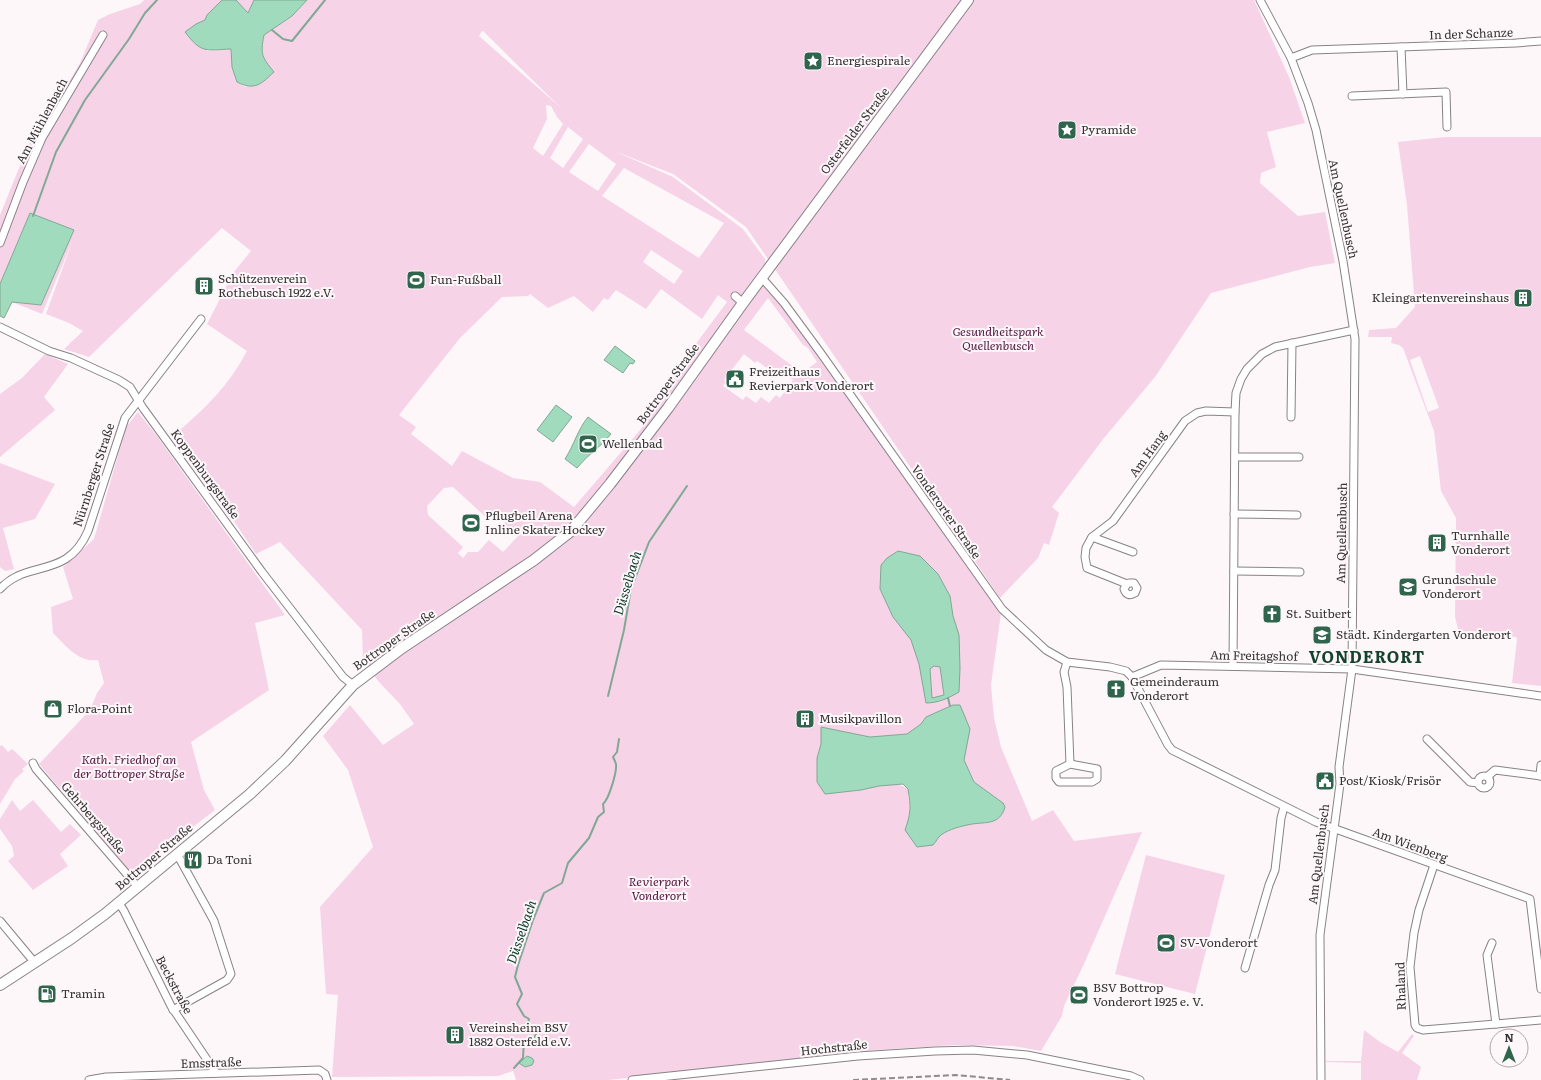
<svg xmlns="http://www.w3.org/2000/svg" width="1541" height="1080" viewBox="0 0 1541 1080" font-family="Literata,serif">
  <style>
    .green { fill: #f7d3e8; fill-rule: evenodd }
    .water { fill: #a1dbbd; stroke: #80a894; fill-rule: evenodd }
    .lines { fill: none; stroke-linecap: round; stroke-linejoin: round }
    .stream { stroke: #80a894; stroke-width: 2 }
    .street-casing { stroke: #888286; stroke-width: 9 }
    .secondary-casing { stroke: #888286; stroke-width: 12 }
    .street { stroke: #fff; stroke-width: 7 }
    .secondary { stroke: #fff; stroke-width: 10 }
    .rail { stroke: #8f8b8d; stroke-width: 2; stroke-dasharray: 6 3; stroke-linecap: butt }
    .labels { text-anchor: middle; stroke-width: 4; stroke-linejoin: round; paint-order: stroke }
    .street-label { font-size: 12px; fill: #343233; stroke: #fdf7fa }
    .poi-label { font-size: 12px; fill: #343233; stroke: #fdf7fa; text-anchor: start }
    .park-label { font-size: 12px; font-style: italic; fill: #531741; stroke: #fdf7fa }
    .water-label { font-size: 13px; font-style: italic; fill: #093a27; stroke: #fdf7fa }
    .district-label { font-size: 16px; font-weight: bold; letter-spacing: 1px; fill: #15422e; stroke: #fdf7fa }
  </style>
  <rect width="100%" height="100%" fill="#fdf7fa"/>
  <!-- green -->
  <g class="green">
    <path d="M144,0H222L207,15L206,20L196,24L207,51L231,49L232,67L237,82L246,87L262,57V46L264,35L292,16L307,0H1254L1289,77L1305,123L1267,132L1276,167L1261,173L1260,183L1298,216L1325,212L1335,263L1310,267L1211,293L1155,377L1104,438L1052,507L1059,513L1049,545L1044,543L1038,558L1000,598L746,227L673,174L614,151L673,177L743,229L765,259L769,289L1001,613L991,685L994,718L1001,747L1032,821L1053,810L1074,841L1142,832L1083,966L1064,1006L1062,1016L1041,1051L1013,1046L956,1045L876,1050L719,1069L608,1080H516L513,1071L498,1076L332,1077L338,995L326,994L320,907L373,847L348,770L323,736L350,705L383,745L414,724L400,704L379,682L363,661L362,630L280,542L256,554L175,434C204,410 230,384 247,351L207,324L227,285L225,283L251,251L222,228L89,357L64,349L83,331L69,323L46,314L72,242L42,314L12,302L41,305L74,230L30,213L0,284V215L30,141L47,119L80,63L98,20L110,14L140,4ZM482,31H483L560,107L479,36ZM546,105L551,106L557,117L563,124L543,156L533,148L547,119ZM568,127L583,139L563,168L550,158ZM589,144L616,164L598,191L569,172ZM624,168L724,223L699,258L602,196ZM651,250L683,271L674,284L643,262ZM661,289L702,319L718,295L727,302L692,349L641,429L574,507L540,482L513,478L462,451L452,466L411,434L416,427L399,415L460,338L502,297L528,296L530,294L548,308L574,296L593,312L604,298L608,300L616,290L646,309ZM768,298L803,345L808,348L817,362L802,373L744,330ZM744,354L755,363L757,361L770,370L771,368L783,376L784,374L793,380L780,398L776,395L769,403L761,397L756,403L746,396L743,400L723,386L726,382L724,380ZM453,487L489,520L496,512L506,521L504,524L514,532H518L520,534L503,552L489,540L478,552H468L463,558L458,553L463,547L428,515L427,506L444,488ZM953,705H957L964,760L974,782L1003,803L986,823L970,824L951,830L941,835L905,830L910,814L908,789C895,779 875,787 861,790L817,758L821,744V727L870,737L907,734L921,724L926,717Z"/>
    <path d="M236,0H254L248,13Z"/>
    <path d="M1445,137H1541V686L1512,683L1517,639L1516,637L1471,631L1470,638L1460,637L1455,617L1456,518L1441,491L1434,431L1403,348L1399,345L1391,343L1392,337H1368L1369,330L1396,328L1415,307L1407,205L1398,142ZM1420,356L1439,408L1428,412L1410,360Z"/>
    <path d="M45,354L68,364L44,397L55,410L0,457V394L22,378Z"/>
    <path d="M138,412L157,436L285,615L255,623L269,690L191,742L204,790L215,810L132,874L39,764L90,710L97,693L104,683L98,660C79,663 66,646 53,633L51,607L73,599L63,567L94,539L126,427Z"/>
    <path d="M0,463L55,484L35,519L3,528L14,569L5,571L0,567Z"/>
    <path d="M2,745L8,752L12,749L28,764L22,769L24,771L15,779L0,804V746Z"/>
    <path d="M12,800L20,811L33,800L61,832L70,824L81,835L60,854L68,866L33,890L8,861L14,856L12,846L0,829V819Z"/>
    <path d="M1146,855L1225,875L1195,994L1115,974Z"/>
    <path d="M1364,1030L1380,1042L1398,1052L1412,1034L1414,1036L1402,1053L1421,1067L1417,1080H1361V1063L1326,1062V1061H1361Z"/>
  </g>
  <!-- water -->
  <g class="water">
    <path d="M222,0H236L248,13L254,0H307L292,16L264,35C260,55 262,57 274,72C261,84 255,91 237,82L232,67L231,49C205,50 202,54 185,32L196,24L205,20L207,15Z"/>
    <path d="M30,213L74,230L41,305L12,302L4,318L0,316V284Z"/>
    <path d="M615,346L635,361L633,364L630,363L623,373L604,360Z"/>
    <path d="M556,405L572,417L553,442L537,430Z"/>
    <path d="M588,417L611,434C601,447 587,455 577,468L565,459C574,445 578,429 588,417Z"/>
    <path d="M898,551L920,556L938,574L950,596L953,616L959,635L960,668L959,692C949,698 938,703 926,703L919,664L911,640L893,617L880,589L881,565L887,558ZM934,666L940,667L944,695L932,698L930,669Z"/>
    <path d="M953,705H960L970,729L964,760L974,782L1003,803L1005,807C1000,825 986,822 972,824C962,826 949,829 941,835C938,837 936,842 933,845L917,847L905,830C911,813 911,807 908,789L903,784L879,786L861,790L825,794L817,782V758L821,744V727L870,737L907,734L921,724L926,717Z"/>
    <path d="M527,1056L532,1058L534,1061L532,1065L525,1067L519,1063Z"/>
  </g>
  <g class="lines">
    <!-- stream -->
    <g class="stream">
      <path d="M272,30L283,39L292,41L325,0"/>
      <path d="M33,216L56,152L85,100L129,39L145,13L157,0"/>
      <path d="M608,696L624,630L631,589L649,542L687,486"/>
      <path d="M948,698L950,706"/>
      <path d="M514,1068L523,1058L524,1039H534L537,1031L527,1027L529,1019L524,1016L517,1004L522,994L515,977L518,965L533,920L544,893L562,883L568,863L589,838L598,817L604,812L603,804C609,799 617,772 616,764C615,761 614,759 613,757L617,752L619,739"/>
    </g>
    <!-- street casing -->
    <g class="street-casing">
      <g id="street">
        <path d="M1260,0L1291,58L1308,103L1316,130L1343,261L1355,339L1352,669L1339,767L1340,784L1320,935L1321,1080"/>
        <path d="M1401,47L1403,94"/>
        <path d="M1291,58L1312,50L1516,43L1541,41"/>
        <path d="M1352,96L1446,92L1447,127"/>
        <path d="M0,243L23,182L42,138L103,35"/>
        <path d="M762,278L784,303L820,352L1002,609L1046,650L1067,662L1110,667L1126,671L1132,677L1161,665L1352,669L1541,696"/>
        <path d="M735,296L743,303"/>
        <path d="M0,327L49,351L71,358L119,380L130,387L143,408L262,572L343,677L353,685"/>
        <path d="M1291,417L1292,343"/>
        <path d="M1235,457H1299"/>
        <path d="M1234,514L1297,515"/>
        <path d="M1092,537L1133,552"/>
        <path d="M1234,571L1300,572"/>
        <path d="M1127,584L1129,583H1134L1137,588L1135,593C1130,596 1126,595 1124,589L1127,584L1087,568L1085,557L1086,548L1092,537L1113,521L1185,421L1197,413L1206,411L1235,412"/>
        <path d="M0,589C27,559 67,580 88,531L125,418L201,319"/>
        <path d="M1067,662L1064,672L1067,687L1070,764"/>
        <path d="M1233,666L1235,412L1236,393L1241,379L1247,369L1262,354L1275,347L1354,330"/>
        <path d="M1132,677L1168,745L1172,750L1316,822L1530,899L1541,989"/>
        <path d="M1427,739L1470,782L1478,783"/>
        <path d="M33,763L36,769L138,887"/>
        <path d="M1070,764L1097,769V779L1092,782H1059L1056,778V771Z"/>
        <circle cx="1484" cy="782" r="6"/>
        <path d="M1488,776L1495,770L1541,776"/>
        <path d="M1540,776L1541,765"/>
        <path d="M1434,865L1419,910L1414,933L1410,967L1415,1025L1417,1028L1423,1030L1496,1024"/>
        <path d="M119,903L124,911L171,1006L216,1073"/>
        <path d="M0,921L35,963"/>
        <path d="M1492,943L1487,955L1496,1024L1541,1020"/>
        <path d="M1245,968L1269,885L1275,870L1281,818L1284,807"/>
        <path d="M173,1010L227,980L231,974L214,921L177,854"/>
        <path d="M89,1080L106,1077L319,1070L325,1074L327,1080"/>
        <path d="M632,1080L858,1056L935,1051L973,1050L1027,1055L1131,1076L1140,1080"/>
      </g>
    </g>
    <!-- secondary casing -->
    <g class="secondary-casing">
      <path id="secondary" d="M0,985L72,938L105,914L250,794L285,761L353,685L402,648L534,560L571,531L610,484L668,408L743,303L968,0"/>
    </g>
    <!-- street -->
    <use href="#street" class="street"/>
    <!-- secondary -->
    <use href="#secondary" class="secondary"/>
    <!-- rail -->
    <path class="rail" d="M853,1080L956,1075L1010,1080"/>
  </g>
  <!-- icons -->
  <defs>
    <g id="sight-square" transform="scale(1)"><rect x="-9" y="-9" width="18" height="18" rx="4" fill="#2f654c" stroke="#fdf7fa"/><path d="M0-6L1.8-2.2L6-1.7L2.9 1.2L3.7 5.4L0 3.3L-3.7 5.4L-2.9 1.2L-6-1.7L-1.8-2.2Z" fill="#fff"/></g>
    <g id="stadium-square" transform="scale(1)"><rect x="-9" y="-9" width="18" height="18" rx="4" fill="#2f654c" stroke="#fdf7fa"/><path d="M0-5a6.5 5 0 1 0 0 10a6.5 5 0 1 0 0-10ZM-3.5-1.8h7v3.6h-7Z" fill="#fff"/></g>
    <g id="building-square" transform="scale(1)"><rect x="-9" y="-9" width="18" height="18" rx="4" fill="#2f654c" stroke="#fdf7fa"/><path d="M-4-6H4V6H1V3H-1V6H-4ZM-2.5-4.3h1.7v1.8h-1.7ZM.8-4.3h1.7v1.8H.8ZM-2.5-1h1.7V.8h-1.7ZM.8-1h1.7V.8H.8Z" fill="#fff"/></g>
    <g id="civic-square" transform="scale(1)"><rect x="-9" y="-9" width="18" height="18" rx="4" fill="#2f654c" stroke="#fdf7fa"/><path d="M-.6-6.5H3V-4.5H.6V-3L4-1V1h2V6H-6V1h2V-1L-.6-3ZM-1.2 2.5V6h2.4V2.5Z" fill="#fff"/></g>
    <g id="school-square" transform="scale(1)"><rect x="-9" y="-9" width="18" height="18" rx="4" fill="#2f654c" stroke="#fdf7fa"/><path d="M0-5L7-2L0 1L-7-2ZM-4 1L0 2.5L4 1V4Q0 6-4 4Z" fill="#fff"/></g>
    <g id="church-square" transform="scale(1)"><rect x="-9" y="-9" width="18" height="18" rx="4" fill="#2f654c" stroke="#fdf7fa"/><path d="M-1.2-6h2.4v3.5h3.3v2.4h-3.3V6h-2.4V-.1h-3.3v-2.4h3.3Z" fill="#fff"/></g>
    <g id="shop-square" transform="scale(1)"><rect x="-9" y="-9" width="18" height="18" rx="4" fill="#2f654c" stroke="#fdf7fa"/><path d="M-5-2.5h2.3a2.7 3.5 0 0 1 5.4 0H5L5.5 6h-11ZM-1.5-2.5h3a1.5 2.3 0 0 0-3 0Z" fill="#fff"/></g>
    <g id="restaurant-square" transform="scale(1)"><rect x="-9" y="-9" width="18" height="18" rx="4" fill="#2f654c" stroke="#fdf7fa"/><path d="M-5-6h1v4h1v-4h1v4h1v-4h1v5L-1.5 .5V6h-2V.5L-5-1ZM5-6V6H3V1.5H1.5Q1.5-4 5-6Z" fill="#fff"/></g>
    <g id="fuel-square" transform="scale(1)"><rect x="-9" y="-9" width="18" height="18" rx="4" fill="#2f654c" stroke="#fdf7fa"/><path d="M-5.5-6h7V0h2V4h1.3V-2.5L3-4.5l.8-.8L6-3V5H2.5V1h-1V6h-7ZM-4.2-4.7v3.2H.2V-4.7Z" fill="#fff"/></g>
  </defs>
  <g fill-rule="evenodd">
    <use href="#sight-square" x="813" y="61"/>
    <use href="#sight-square" x="1067" y="130"/>
    <use href="#stadium-square" x="416" y="280"/>
    <use href="#building-square" x="204" y="286"/>
    <use href="#building-square" x="1523" y="298"/>
    <use href="#civic-square" x="735" y="379"/>
    <use href="#stadium-square" x="588" y="444"/>
    <use href="#stadium-square" x="471" y="523"/>
    <use href="#building-square" x="1437" y="543"/>
    <use href="#school-square" x="1408" y="587"/>
    <use href="#church-square" x="1272" y="614"/>
    <use href="#school-square" x="1322" y="635"/>
    <use href="#church-square" x="1116" y="689"/>
    <use href="#shop-square" x="53" y="709"/>
    <use href="#building-square" x="805" y="719"/>
    <use href="#civic-square" x="1325" y="781"/>
    <use href="#restaurant-square" x="193" y="860"/>
    <use href="#stadium-square" x="1166" y="943"/>
    <use href="#fuel-square" x="47" y="994"/>
    <use href="#stadium-square" x="1079" y="995"/>
    <use href="#building-square" x="455" y="1035"/>
  </g>
  <g class="labels">
    <!-- street labels -->
    <g class="street-label">
      <text transform="translate(1471 34) rotate(-2)" y="4">In der Schanze</text>
      <text transform="translate(42 121) rotate(-62)" y="4">Am Mühlenbach</text>
      <text transform="translate(855 131) rotate(-53)" y="4">Osterfelder Straße</text>
      <text transform="translate(1343 209) rotate(78)" y="4">Am Quellenbusch</text>
      <text transform="translate(668 384) rotate(-54)" y="4">Bottroper Straße</text>
      <text transform="translate(1148 454) rotate(-54)" y="4">Am Hang</text>
      <text transform="translate(205 474) rotate(54)" y="4">Koppenburgstraße</text>
      <text transform="translate(94 475) rotate(-72)" y="4">Nürnberger Straße</text>
      <text transform="translate(946 512) rotate(55)" y="4">Vonderorter Straße</text>
      <text transform="translate(1342 533) rotate(-89)" y="4">Am Quellenbusch</text>
      <text transform="translate(394 640) rotate(-35)" y="4">Bottroper Straße</text>
      <text transform="translate(1254 656) rotate(1)" y="4">Am Freitagshof</text>
      <text transform="translate(93 818) rotate(49)" y="4">Gehrbergstraße</text>
      <text transform="translate(1410 845) rotate(20)" y="4">Am Wienberg</text>
      <text transform="translate(1319 854) rotate(-83)" y="4">Am Quellenbusch</text>
      <text transform="translate(154 857) rotate(-40)" y="4">Bottroper Straße</text>
      <text transform="translate(174 985) rotate(62)" y="4">Beckstraße</text>
      <text transform="translate(1401 986) rotate(-92)" y="4">Rhaland</text>
      <text transform="translate(834 1048) rotate(-6)" y="4">Hochstraße</text>
      <text transform="translate(211 1063) rotate(-2)" y="4">Emsstraße</text>
    </g>
    <!-- poi labels -->
    <g class="poi-label">
      <text x="827" y="65">Energiespirale</text>
      <text x="1081" y="134">Pyramide</text>
      <text x="218" y="283">Schützenverein<tspan x="218" dy="14">Rothebusch 1922 e.V.</tspan></text>
      <text x="430" y="284">Fun-Fußball</text>
      <text x="1509" y="302" text-anchor="end">Kleingartenvereinshaus</text>
      <text x="749" y="376">Freizeithaus<tspan x="749" dy="14">Revierpark Vonderort</tspan></text>
      <text x="602" y="448">Wellenbad</text>
      <text x="485" y="520">Pflugbeil Arena<tspan x="485" dy="14">Inline Skater Hockey</tspan></text>
      <text x="1451" y="540">Turnhalle<tspan x="1451" dy="14">Vonderort</tspan></text>
      <text x="1422" y="584">Grundschule<tspan x="1422" dy="14">Vonderort</tspan></text>
      <text x="1286" y="618">St. Suitbert</text>
      <text x="1336" y="639">Städt. Kindergarten Vonderort</text>
      <text x="1130" y="686">Gemeinderaum<tspan x="1130" dy="14">Vonderort</tspan></text>
      <text x="67" y="713">Flora-Point</text>
      <text x="819" y="723">Musikpavillon</text>
      <text x="1339" y="785">Post/Kiosk/Frisör</text>
      <text x="207" y="864">Da Toni</text>
      <text x="1180" y="947">SV-Vonderort</text>
      <text x="1093" y="992">BSV Bottrop<tspan x="1093" dy="14">Vonderort 1925 e. V.</tspan></text>
      <text x="61" y="998">Tramin</text>
      <text x="469" y="1032">Vereinsheim BSV<tspan x="469" dy="14">1882 Osterfeld e.V.</tspan></text>
    </g>
    <!-- park labels -->
    <g class="park-label">
      <text x="998" y="336">Gesundheitspark<tspan x="998" dy="14">Quellenbusch</tspan></text>
      <text x="129" y="764">Kath. Friedhof an<tspan x="129" dy="14">der Bottroper Straße</tspan></text>
      <text x="659" y="886">Revierpark<tspan x="659" dy="14">Vonderort</tspan></text>
    </g>
    <!-- water labels -->
    <g class="water-label">
      <text transform="translate(627 583) rotate(-73)" y="5">Düsselbach</text>
      <text transform="translate(521 932) rotate(-71)" y="5">Düsselbach</text>
    </g>
    <!-- district labels -->
    <g class="district-label">
      <text x="1367" y="663">VONDERORT</text>
    </g>
  </g>
  <!-- north arrow -->
  <g transform="translate(1509 1048)"><circle r="19" fill="#fdf7fa" stroke="#ada8aa"/>
  <path d="M0-3L7 15L0 10L-7 15Z" fill="#2f654c"/>
  <text y="-6" font-size="11" font-weight="bold" text-anchor="middle" fill="#343233">N</text>
  </g>
</svg>
